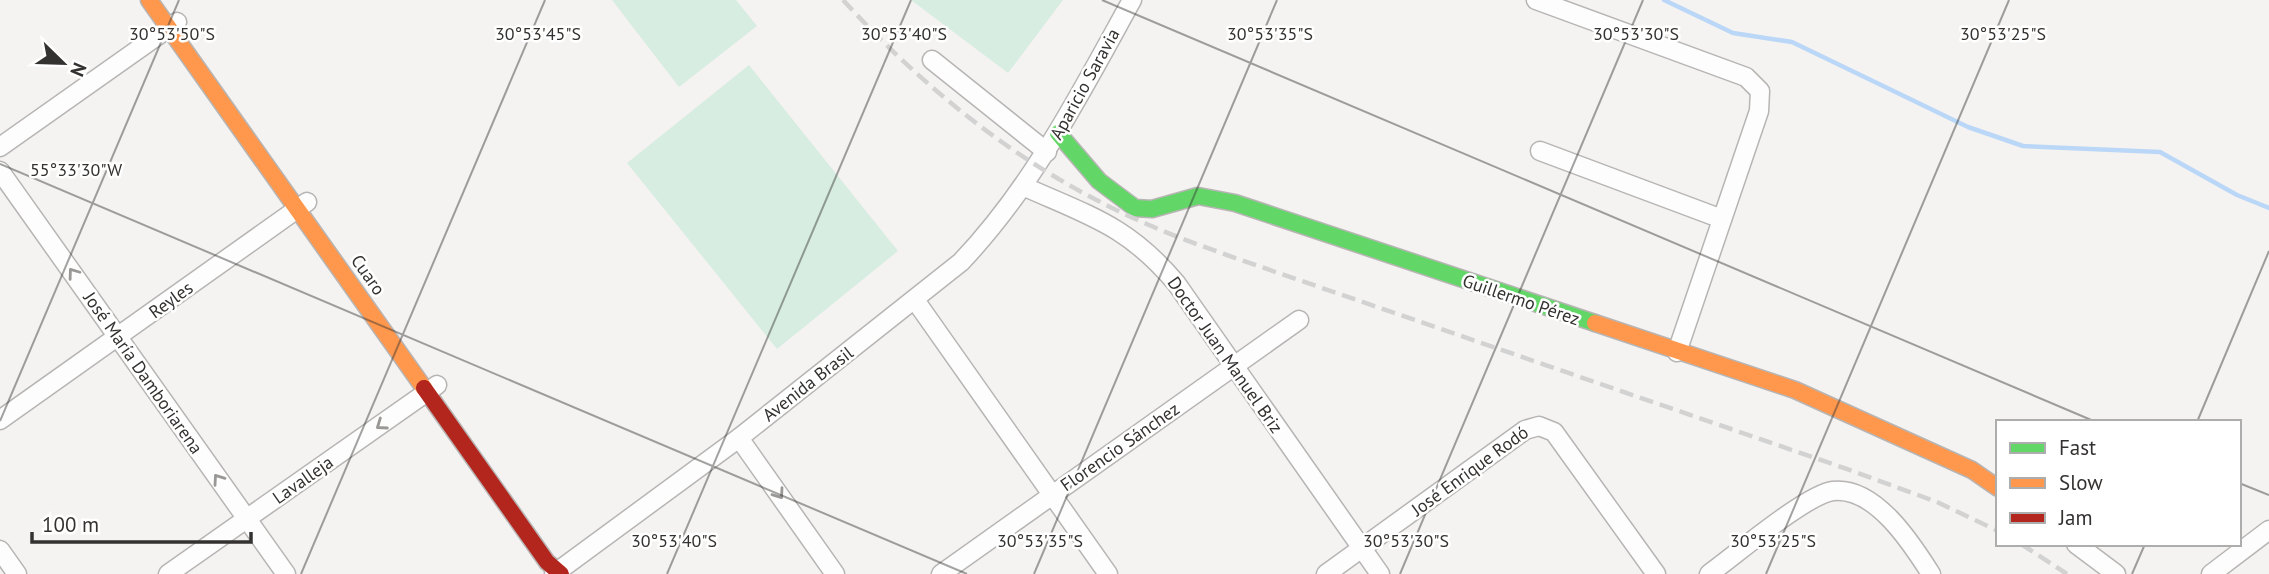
<svg xmlns="http://www.w3.org/2000/svg" width="2269" height="574" viewBox="0 0 2269 574" font-family="'PT Sans',sans-serif">
  <style>
    .green { fill: #d7ede1 }
    .lines { fill: none; stroke-linecap: round; stroke-linejoin: round }
    .stream { stroke: #bbd7f7; stroke-width: 4.5 }
    .street-casing { stroke: #b7b5b4; stroke-width: 21 }
    .fast-casing { stroke: #b7b5b4; stroke-width: 19 }
    .slow-casing { stroke: #b7b5b4; stroke-width: 19 }
    .jam-casing { stroke: #b7b5b4; stroke-width: 19 }
    .street { stroke: #fefdfd; stroke-width: 18 }
    .fast { stroke: #63d668; stroke-width: 16 }
    .slow { stroke: #ff974d; stroke-width: 16 }
    .jam { stroke: #b3261e; stroke-width: 16 }
    .rail { stroke: #d2d2d2; stroke-width: 4.5; stroke-dasharray: 14 7; stroke-linecap: butt }
    .oneway { stroke: #999897 }
    .ticks { fill: none; stroke: #343231; stroke-width: 2; stroke-opacity: 0.45 }
    .labels { text-anchor: middle; stroke-width: 5; stroke-linejoin: round; paint-order: stroke }
    .street-label { font-size: 18px; fill: #343231; stroke: #fff }
    .ticks-label { font-size: 18px; text-anchor: middle; fill: #343231; stroke: #fff; stroke-width: 5; stroke-linejoin: round; paint-order: stroke }
  </style>
  <rect width="100%" height="100%" fill="#f5f3f1"/>
  <!-- green -->
  <g class="green">
    <path d="M612,0H736L757,26L679,87Z"/>
    <path d="M911,0H1063L1008,73Z"/>
    <path d="M749,65L898,251L777,349L627,163Z"/>
  </g>
  <g class="lines">
    <!-- stream -->
    <path class="stream" d="M1664,0L1733,33L1792,42L1968,127L2023,146L2160,152L2237,195L2269,208"/>
    <!-- street casing -->
    <g class="street-casing">
      <g id="street">
        <path d="M1536,0L1746,77L1760,91L1759,111L1677,352"/>
        <path d="M932,60L1047,152"/>
        <path d="M0,147L177,22"/>
        <path d="M1540,151L1722,219"/>
        <path d="M0,171L286,574"/>
        <path d="M1025,187C1090,216 1128,226 1176,283L1380,574"/>
        <path d="M915,300L1108,574"/>
        <path d="M0,420L307,202"/>
        <path d="M739,438L835,574"/>
        <path d="M2076,544L2116,574"/>
        <path d="M0,550L17,574"/>
        <path d="M168,574L437,385"/>
        <path d="M554,574L739,438L961,262C1034,185 1081,92 1132,0"/>
        <path d="M941,574L1299,320"/>
        <path d="M1326,574L1525,430L1539,426L1554,432L1656,574"/>
        <path d="M1709,574C1734,556 1807,494 1833,491C1875,486 1912,544 1931,574"/>
        <path d="M2211,574L2269,530"/>
      </g>
    </g>
    <!-- fast casing -->
    <g class="fast-casing">
      <path id="fast" d="M1058,133L1099,181L1135,208L1152,209L1198,196L1235,203L1595,323"/>
    </g>
    <!-- slow casing -->
    <g class="slow-casing">
      <g id="slow">
        <path d="M149,0L424,388"/>
        <path d="M1595,323L1795,390L1972,470L1998,488"/>
      </g>
    </g>
    <!-- jam casing -->
    <g class="jam-casing">
      <path id="jam" d="M424,388L547,562L561,574"/>
    </g>
    <!-- street -->
    <use href="#street" class="street"/>
    <!-- fast -->
    <use href="#fast" class="fast"/>
    <!-- slow -->
    <use href="#slow" class="slow"/>
    <!-- jam -->
    <use href="#jam" class="jam"/>
    <!-- rail -->
    <g class="rail">
      <path d="M843,0C930,95 1030,174 1149,225C1178,238 1208,248 1238,259L1847,469L1937,502L1998,531"/>
      <path d="M2021,544L2067,574"/>
    </g>
  </g>
  <!-- one-way arrows -->
  <defs><path id="oneway-chevron" d="M-2-3.5L2.5 0L-2 3.5" fill="none" stroke-width="1.6" stroke-linecap="round" stroke-linejoin="round" transform="scale(1.75)"/></defs>
  <g class="oneway">
    <use href="#oneway-chevron" transform="translate(73 273) rotate(-126)"/>
    <use href="#oneway-chevron" transform="translate(381 425) rotate(145)"/>
    <use href="#oneway-chevron" transform="translate(218 479) rotate(-125)"/>
    <use href="#oneway-chevron" transform="translate(779 494) rotate(55)"/>
  </g>
  <!-- ticks -->
  <path class="ticks" d="M1102,0L2096,422M0,164L967,574M0,421L179,0M2197,422L2269,251M2239,483L2269,495M301,574L545,0M667,574L911,0M1034,574L1277,0M1400,574L1643,0M1766,574L2009,0M2132,574L2145,544"/>
  <g class="labels">
    <!-- street labels -->
    <g class="street-label">
      <text transform="translate(1085 84) rotate(-61)" y="6">Aparicio Saravia</text>
      <text transform="translate(368 275) rotate(55)" y="6">Cuaro</text>
      <text transform="translate(171 300) rotate(-36)" y="6">Reyles</text>
      <text transform="translate(1521 300) rotate(19)" y="6">Guillermo Pérez</text>
      <text transform="translate(1225 355) rotate(55)" y="6">Doctor Juan Manuel Briz</text>
      <text transform="translate(143 373) rotate(55)" y="6">José María Damboriarena</text>
      <text transform="translate(808 384) rotate(-38)" y="6">Avenida Brasil</text>
      <text transform="translate(1120 447) rotate(-35)" y="6">Florencio Sánchez</text>
      <text transform="translate(1470 471) rotate(-36)" y="6">José Enrique Rodó</text>
      <text transform="translate(303 480) rotate(-35)" y="6">Lavalleja</text>
    </g>
  </g>
  <g class="ticks-label">
    <text x="172" y="40">30°53'50"S</text>
    <text x="538" y="40">30°53'45"S</text>
    <text x="904" y="40">30°53'40"S</text>
    <text x="1270" y="40">30°53'35"S</text>
    <text x="1636" y="40">30°53'30"S</text>
    <text x="2003" y="40">30°53'25"S</text>
    <text x="76" y="176">55°33'30"W</text>
    <text x="674" y="547">30°53'40"S</text>
    <text x="1040" y="547">30°53'35"S</text>
    <text x="1406" y="547">30°53'30"S</text>
    <text x="1773" y="547">30°53'25"S</text>
  </g>
  <!-- legend -->
  <rect x="1996" y="420" width="245" height="126" fill="#ffffff" stroke="#aeadad" stroke-width="2"/>
  <rect x="2010" y="443" width="35" height="10" fill="#63d668" stroke="#aeadad" stroke-width="2"/>
  <text x="2059" y="455" font-size="21" fill="#343231">Fast</text>
  <rect x="2010" y="478" width="35" height="10" fill="#ff974d" stroke="#aeadad" stroke-width="2"/>
  <text x="2059" y="490" font-size="21" fill="#343231">Slow</text>
  <rect x="2010" y="513" width="35" height="10" fill="#b3261e" stroke="#aeadad" stroke-width="2"/>
  <text x="2059" y="525" font-size="21" fill="#343231">Jam</text>
  <!-- north arrow -->
  <g transform="translate(63 63) rotate(113)" stroke="#ffffff" stroke-width="5" paint-order="stroke">
  <path d="M0-5L12 26L0 18L-12 26Z" fill="#343231"/>
  <text y="-10" font-size="19" font-weight="bold" text-anchor="middle" fill="#343231">N</text>
  </g>
  <!-- scale -->
  <path d="M32 532v10h219v-10" fill="none" stroke="#343231" stroke-width="3.5"/>
  <text x="42" y="532" font-size="21" fill="#343231" stroke="#ffffff" stroke-width="5" paint-order="stroke">100 m</text>
</svg>
